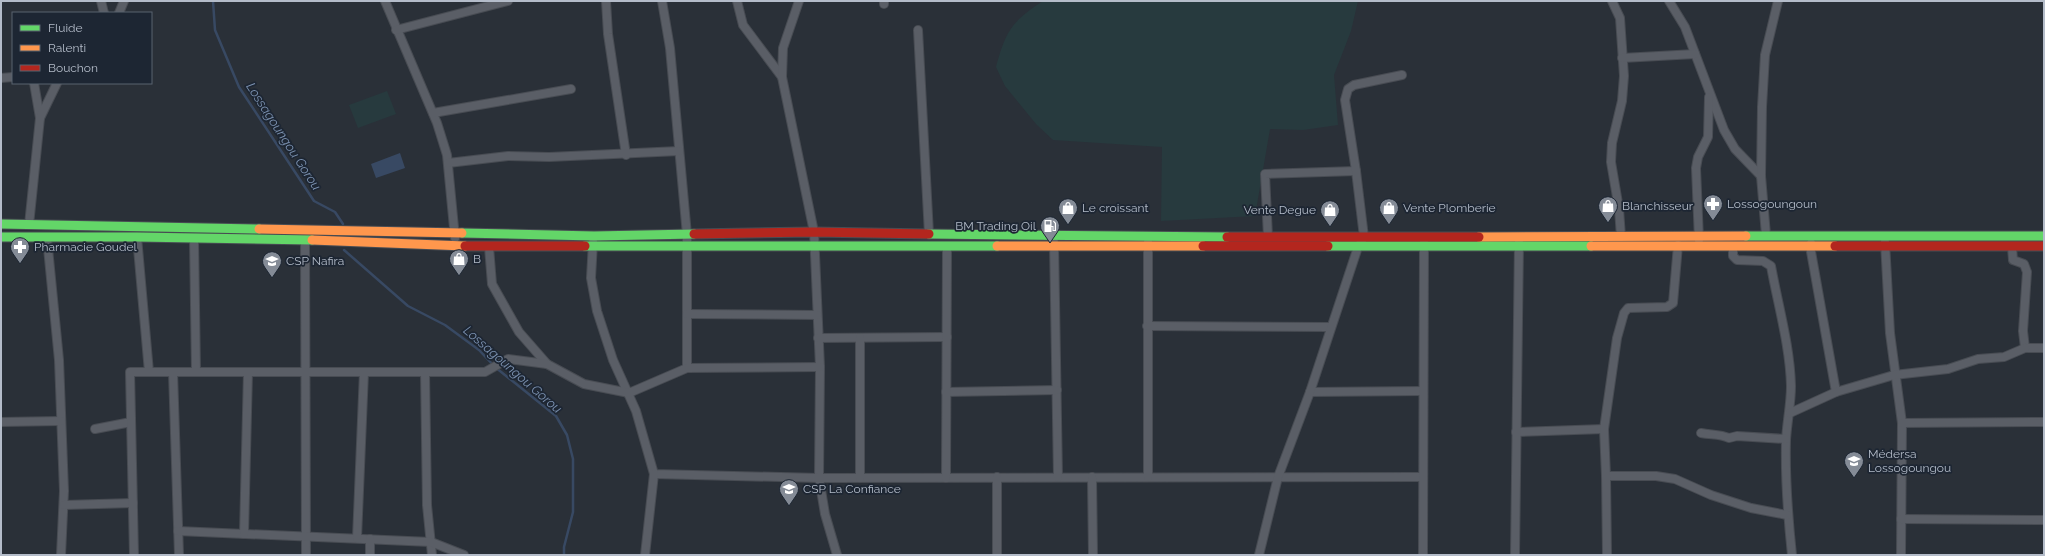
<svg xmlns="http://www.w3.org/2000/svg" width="2045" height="556" viewBox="0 0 2045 556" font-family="Raleway,sans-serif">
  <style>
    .green { fill: #273a3e }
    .water { fill: #384963 }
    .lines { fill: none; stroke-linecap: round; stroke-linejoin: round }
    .stream { stroke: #384963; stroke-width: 2.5 }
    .street-casing { stroke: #484c53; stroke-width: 10 }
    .fast-casing { stroke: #484c53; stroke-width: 11 }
    .slow-casing { stroke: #484c53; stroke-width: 11 }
    .jam-casing { stroke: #484c53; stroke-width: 11 }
    .street { stroke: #5a5e66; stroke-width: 8 }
    .fast { stroke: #63d668; stroke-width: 9 }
    .slow { stroke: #ff974d; stroke-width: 9 }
    .jam { stroke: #b3261e; stroke-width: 9 }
    .labels { text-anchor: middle; stroke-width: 3.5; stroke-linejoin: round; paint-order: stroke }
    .poi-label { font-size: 12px; fill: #b4bcc9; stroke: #1d2633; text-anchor: start }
    .water-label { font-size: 13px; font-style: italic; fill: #7c92b1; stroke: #1d2633 }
  </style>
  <rect width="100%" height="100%" fill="#2a3038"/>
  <!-- green -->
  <g class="green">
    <path d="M1043,1H1358L1351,31L1334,75L1338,125L1303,130L1270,129L1255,216L1161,221L1162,147L1053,140L1036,124L1005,86L996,67C1006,31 1011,22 1043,1Z"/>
    <path d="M387,91L396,114L358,128L349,105Z"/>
  </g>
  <!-- water -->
  <path class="water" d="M400,153L405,168L376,178L371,164Z"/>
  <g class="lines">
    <!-- stream -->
    <g class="stream">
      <path d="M213,1L215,30L239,87L314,201L335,212L343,224"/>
      <path d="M344,250L408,306L445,325L479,350L495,367L556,416L567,435L573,459V512L564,547V555"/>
    </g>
    <!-- street casing -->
    <g class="street-casing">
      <g id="street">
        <path d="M101,1L104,13"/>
        <path d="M385,1L437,123L447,155L455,238"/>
        <path d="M606,1L608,34L626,155"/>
        <path d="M662,1L670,48L687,235V368"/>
        <path d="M737,1L743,25L782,77"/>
        <path d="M799,1L783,48L782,77L814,232L820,367L819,478L825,514L837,555"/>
        <path d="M884,1V4"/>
        <path d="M1612,1L1620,18L1624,76L1622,101L1612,143L1611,162L1619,209L1621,237"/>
        <path d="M1669,1L1685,27L1724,130L1735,149L1761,176"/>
        <path d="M119,13L124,1"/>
        <path d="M396,30L508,1"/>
        <path d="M918,30L929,234"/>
        <path d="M1622,58L1695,54"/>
        <path d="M1,78L13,77"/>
        <path d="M34,83L40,118"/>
        <path d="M433,113L571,89"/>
        <path d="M448,163L508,156L549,157L679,151"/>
        <path d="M29,225L40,118L57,83"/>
        <path d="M1766,235L1761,176L1762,107L1765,55L1778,1"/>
        <path d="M137,237L149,372"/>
        <path d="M1268,237L1265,174L1356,171"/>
        <path d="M47,238L59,360L64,491L61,555"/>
        <path d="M194,238L196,372"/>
        <path d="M305,240L306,555"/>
        <path d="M1699,240L1696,168L1698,157L1708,137L1709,97"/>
        <path d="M593,242L591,278L597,311L613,360L636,411L654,474L819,478L1423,477"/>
        <path d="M1054,242L1058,477"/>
        <path d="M1148,242V477"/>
        <path d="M1885,242L1890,333L1902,423L1901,555"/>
        <path d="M1811,243L1810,246L1836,392"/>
        <path d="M1733,246V256L1737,260L1763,261L1771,266C1778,305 1790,346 1791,386C1791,404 1787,422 1786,440C1785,478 1788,517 1792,555"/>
        <path d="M489,247L492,284L519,332L547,364L584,384L629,393L687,368L820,367"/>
        <path d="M2012,247L2013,260L2024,264L2027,272L2023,331L2025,348H2044"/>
        <path d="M687,314L817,315"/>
        <path d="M1147,326L1331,327"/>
        <path d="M818,338L947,337"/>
        <path d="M860,338V478"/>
        <path d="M173,372L179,555"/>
        <path d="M425,372L427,505L432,555"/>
        <path d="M946,392L1057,390"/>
        <path d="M1310,392L1423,391"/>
        <path d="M1790,413L1836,392L1894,375L1948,369L1978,359L2004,357L2025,348"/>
        <path d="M1,422L61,421"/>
        <path d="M1902,423L2044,422"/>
        <path d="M95,429L131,422"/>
        <path d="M1516,432L1604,429"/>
        <path d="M1701,433C1712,435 1720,434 1729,438L1737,436L1786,439"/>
        <path d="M1606,476H1656L1675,479L1711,495L1751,508L1787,515"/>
        <path d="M1092,477L1093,555"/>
        <path d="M946,478L947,247"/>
        <path d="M64,505L133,503"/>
        <path d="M1901,519L2044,520"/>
        <path d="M178,531L431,542L464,555"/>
        <path d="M244,534L248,372"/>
        <path d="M357,538L364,372"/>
        <path d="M370,539V555"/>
        <path d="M134,555L130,372H485L508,359L547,364"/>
        <path d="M645,555L654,474"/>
        <path d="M997,555V477"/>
        <path d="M1259,555L1278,477L1310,392L1358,247L1364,237L1356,171L1345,100L1348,89L1354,85L1402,75"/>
        <path d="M1423,555L1424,242"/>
        <path d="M1515,555L1519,242"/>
        <path d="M1607,555L1606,476L1604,429L1617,338L1624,313L1628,308L1667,307L1673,303L1678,245"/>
      </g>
    </g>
    <!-- fast casing -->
    <g class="fast-casing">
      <g id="fast">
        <path d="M1,224L259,229"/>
        <path d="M462,233L594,236L694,234"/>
        <path d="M929,234L1227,237"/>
        <path d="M1746,236H2044"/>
        <path d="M1,237H137L312,240"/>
        <path d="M585,246H997"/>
        <path d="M1328,246H1591"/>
      </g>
    </g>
    <!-- slow casing -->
    <g class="slow-casing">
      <g id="slow">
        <path d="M259,229L462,233"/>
        <path d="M1479,237L1746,236"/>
        <path d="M312,240L465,246"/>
        <path d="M997,246H1203"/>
        <path d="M1591,246H1835"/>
      </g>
    </g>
    <!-- jam casing -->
    <g class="jam-casing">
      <g id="jam">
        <path d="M694,234L814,232L929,234"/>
        <path d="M1227,237H1479"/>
        <path d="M465,246H585"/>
        <path d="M1203,246H1328"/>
        <path d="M1835,246H2044"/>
      </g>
    </g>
    <!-- street -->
    <use href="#street" class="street"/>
    <!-- fast -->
    <use href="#fast" class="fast"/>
    <!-- slow -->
    <use href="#slow" class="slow"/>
    <!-- jam -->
    <use href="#jam" class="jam"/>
  </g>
  <!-- icons -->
  <defs>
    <g id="pharmacy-pin" transform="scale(1)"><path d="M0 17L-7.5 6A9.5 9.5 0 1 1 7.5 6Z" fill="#848b96" stroke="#1d2633"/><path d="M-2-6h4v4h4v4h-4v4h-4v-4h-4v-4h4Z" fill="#fff"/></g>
    <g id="shop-pin" transform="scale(1)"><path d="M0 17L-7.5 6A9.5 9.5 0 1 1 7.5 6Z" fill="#848b96" stroke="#1d2633"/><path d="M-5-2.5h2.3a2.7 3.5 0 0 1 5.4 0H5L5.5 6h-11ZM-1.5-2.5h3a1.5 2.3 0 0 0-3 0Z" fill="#fff"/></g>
    <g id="fuel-pin" transform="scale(1)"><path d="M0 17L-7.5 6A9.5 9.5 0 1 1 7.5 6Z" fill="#848b96" stroke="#1d2633"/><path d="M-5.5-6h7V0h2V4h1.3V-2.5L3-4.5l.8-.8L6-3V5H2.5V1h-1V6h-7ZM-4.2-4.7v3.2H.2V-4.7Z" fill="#fff"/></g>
    <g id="school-pin" transform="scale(1)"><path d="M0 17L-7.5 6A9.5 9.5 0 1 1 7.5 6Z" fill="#848b96" stroke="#1d2633"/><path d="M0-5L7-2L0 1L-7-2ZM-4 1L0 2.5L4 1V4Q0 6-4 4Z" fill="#fff"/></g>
  </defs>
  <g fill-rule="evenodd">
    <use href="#pharmacy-pin" x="1713" y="204"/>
    <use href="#shop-pin" x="1608" y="206"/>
    <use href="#shop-pin" x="1068" y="208"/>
    <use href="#shop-pin" x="1389" y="208"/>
    <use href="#shop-pin" x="1330" y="210"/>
    <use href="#fuel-pin" x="1050" y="226"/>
    <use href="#pharmacy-pin" x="20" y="247"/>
    <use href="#shop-pin" x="459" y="259"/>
    <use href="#school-pin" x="272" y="261"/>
    <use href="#school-pin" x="1854" y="461"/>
    <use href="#school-pin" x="789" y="489"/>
  </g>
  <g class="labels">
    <!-- poi labels -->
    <g class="poi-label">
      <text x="1727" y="208">Lossogoungoun</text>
      <text x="1622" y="210">Blanchisseur</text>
      <text x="1082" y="212">Le croissant</text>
      <text x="1403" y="212">Vente Plomberie</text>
      <text x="1316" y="214" text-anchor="end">Vente Degue</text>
      <text x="1036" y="230" text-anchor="end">BM Trading Oil</text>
      <text x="34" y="251">Pharmacie Goudel</text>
      <text x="473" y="263">B</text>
      <text x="286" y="265">CSP Nafira</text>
      <text x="1868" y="458">Médersa<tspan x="1868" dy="14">Lossogoungou</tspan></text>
      <text x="803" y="493">CSP La Confiance</text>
    </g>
    <!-- water labels -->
    <g class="water-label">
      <text transform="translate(284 136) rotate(57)" y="5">Lossagoungou Gorou</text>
      <text transform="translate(513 369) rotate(41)" y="5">Lossagoungou Gorou</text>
    </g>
  </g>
  <!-- border -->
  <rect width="2045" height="556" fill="none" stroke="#b4bcc9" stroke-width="4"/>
  <!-- legend -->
  <rect x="12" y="12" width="140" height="72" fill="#1d2633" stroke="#59626f"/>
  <rect x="20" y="25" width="20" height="6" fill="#63d668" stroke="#59626f"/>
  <text x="48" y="32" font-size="12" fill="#b4bcc9">Fluide</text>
  <rect x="20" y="45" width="20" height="6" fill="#ff974d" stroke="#59626f"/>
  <text x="48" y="52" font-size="12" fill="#b4bcc9">Ralenti</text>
  <rect x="20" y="65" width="20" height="6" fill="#b3261e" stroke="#59626f"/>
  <text x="48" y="72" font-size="12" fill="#b4bcc9">Bouchon</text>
</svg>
